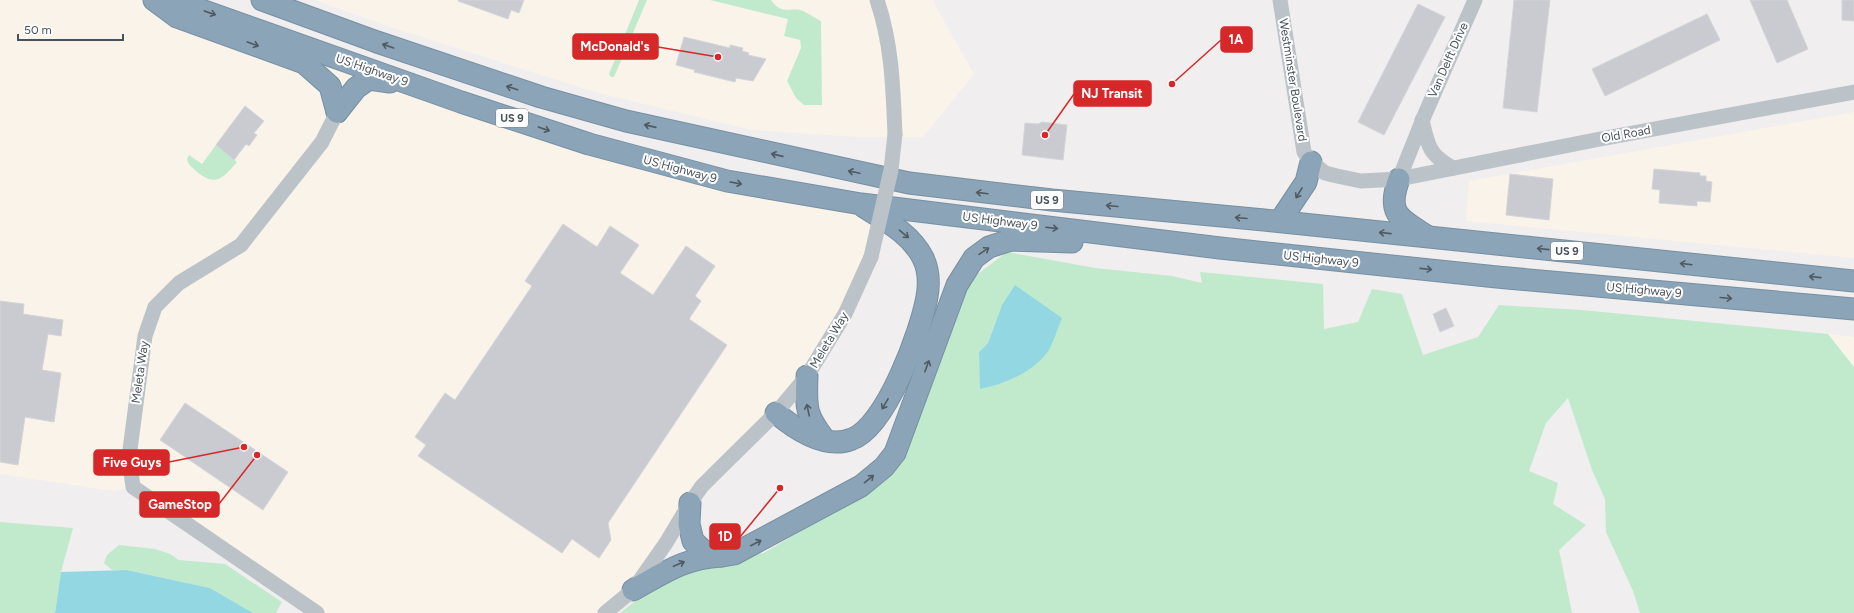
<svg xmlns="http://www.w3.org/2000/svg" width="1854" height="613" viewBox="0 0 1854 613" font-family="Figtree,sans-serif">
  <style>
    .commercial { fill: #faf3e9 }
    .green { fill: #c1eacd; fill-rule: evenodd }
    .water { fill: #93d7e2 }
    .building { fill: #c9cbd0; stroke: #d3d5d9 }
    .lines { fill: none; stroke-linecap: round; stroke-linejoin: round }
    .highway-casing { stroke: #768fa3; stroke-width: 23 }
    .minor { stroke: #bbc3c9; stroke-width: 15 }
    .highway { stroke: #8ba4b7; stroke-width: 21 }
    .minor-bridge { stroke: #bbc3c9; stroke-width: 15 }
    .oneway { stroke: #4f5a62 }
    .labels { text-anchor: middle; stroke-width: 4; stroke-linejoin: round; paint-order: stroke }
    .shield { fill: #fff; stroke: #7f868b; stroke-width: 1 }
    .shield-label { font-size: 11px; font-weight: bold; fill: #485259 }
    .street-label { font-size: 12px; fill: #485259; stroke: #fff }
    .leader { fill: none; stroke: #d62828; stroke-width: 1.5 }
    .callout-dot { fill: #d62828; stroke: #fff; stroke-width: 1.5 }
    .callout { fill: #d62828; stroke: #d62828; stroke-width: 1.5 }
    .callout-label { font-size: 13px; text-anchor: middle; font-weight: bold; fill: #fff }
  </style>
  <rect width="100%" height="100%" fill="#f0eeee"/>
  <!-- commercial -->
  <g class="commercial">
    <path d="M0,0H173L461,102L882,213L877,236L807,376L702,486L666,543L605,613H317L133,487L113,491L0,474Z"/>
    <path d="M315,0H934V3L974,74L923,137H856L752,130L598,93L387,26Z"/>
    <path d="M1854,112V258L1466,221L1469,181Z"/>
    <path d="M1828,334L1854,337V367Z"/>
  </g>
  <!-- green -->
  <g class="green">
    <path d="M639,0H647L614,77H611L609,74Z"/>
    <path d="M710,0H771C782,17 794,5 805,12C811,15 815,18 821,21L822,105H804L796,98L787,81L801,48L800,40L784,36L788,19Z"/>
    <path d="M216,145L237,162C223,178 216,188 196,171C192,167 188,165 187,159L189,155L202,164Z"/>
    <path d="M1007,252L1095,268L1172,276L1202,283L1200,272L1323,284L1324,329L1358,322L1372,289L1402,294L1423,355L1478,337L1499,305L1582,310L1828,334L1854,367V613H1640L1633,591L1606,532L1605,499L1592,470L1568,398L1546,423L1529,471L1558,483L1553,504L1586,525L1559,550L1572,613H620L679,567L764,553L887,479L967,282ZM1002,305L981,389L979,352L988,343Z"/>
    <path d="M0,522L73,528L61,572L55,613H0Z"/>
    <path d="M119,545L155,549L170,554L179,560L225,564L282,602L276,613H253L210,588L128,570H112L104,563L107,555Z"/>
  </g>
  <!-- water -->
  <g class="water">
    <path d="M1015,285L1062,318C1058,328 1054,340 1049,350C1034,372 1005,384 980,389L979,352L988,343L1002,305Z"/>
    <path d="M127,570L210,588L253,613H55L61,572Z"/>
  </g>
  <!-- building -->
  <g class="building">
    <path d="M458,0H524L519,13L511,10L508,19L458,1Z"/>
    <path d="M1514,0H1550L1537,112L1503,108Z"/>
    <path d="M1750,0H1787L1808,49L1777,63Z"/>
    <path d="M1842,0H1854V21L1842,20Z"/>
    <path d="M1418,4L1445,17L1384,135L1358,122Z"/>
    <path d="M1707,14L1720,40L1605,96L1592,69Z"/>
    <path d="M684,37L730,48V45L743,48L742,51L749,53L748,55L766,59L753,81L736,78L735,82L694,72L695,70L676,65Z"/>
    <path d="M245,106L264,121L254,133L257,135L249,146L246,144L234,160L216,145Z"/>
    <path d="M1042,122L1067,125L1063,160L1022,155L1025,123L1038,124Z"/>
    <path d="M1654,169L1700,173V176H1706V181L1712,182L1710,202L1697,201V206L1659,203L1660,190L1652,189Z"/>
    <path d="M1510,174L1553,179L1549,220L1506,215Z"/>
    <path d="M563,224L597,247L610,226L639,245L620,273L653,295L686,246L715,266L695,296L701,301L689,319L727,345L608,523L611,540L599,558L572,539L562,553L418,456L426,445L415,437L445,393L455,400L532,286L525,281Z"/>
    <path d="M0,301L24,304L23,314L63,320L61,336L48,334L42,370L61,373L54,422L25,417L18,465L0,462Z"/>
    <path d="M1446,308L1454,326L1440,332L1433,314Z"/>
    <path d="M185,403L288,472L263,510L160,440Z"/>
  </g>
  <g class="lines">
    <!-- highway casing -->
    <g class="highway-casing">
      <g id="highway">
        <path d="M154,0L177,17L304,63L330,86L337,112"/>
        <path d="M173,0L461,102L589,144L727,181L861,204L1220,248L1497,277L1854,309"/>
        <path d="M262,0L377,42L541,97L626,121L909,183L1052,200L1264,220L1854,281"/>
        <path d="M337,112L356,88L369,79L390,82"/>
        <path d="M1399,179C1386,214 1400,219 1427,236"/>
        <path d="M1280,221L1306,182L1311,162"/>
        <path d="M807,376C806,408 805,414 825,440"/>
        <path d="M776,413C795,429 825,450 852,439C886,427 921,331 927,297C929,285 929,270 923,258C911,234 886,221 864,207"/>
        <path d="M690,503L689,524L693,541L705,552L722,556L734,554L861,486L884,467L895,453L957,285L974,258L989,247L1011,240L1072,242"/>
        <path d="M633,590C664,573 684,558 721,556"/>
      </g>
    </g>
    <!-- minor -->
    <g class="minor">
      <path d="M877,0C892,44 893,88 895,134"/>
      <path d="M1280,0L1304,152L1311,162L1325,173L1337,176L1361,181L1399,179L1595,140L1854,92"/>
      <path d="M1422,120C1428,146 1429,155 1453,168"/>
      <path d="M1399,179L1425,114L1475,0"/>
      <path d="M317,613L133,487L129,457L145,336L155,307L179,283L241,245L322,142L337,112"/>
      <path d="M605,613L633,590L666,543L690,503L702,486L776,413L807,376L845,314L871,257"/>
    </g>
    <!-- highway -->
    <use href="#highway" class="highway"/>
    <!-- minor-bridge -->
    <path class="minor-bridge" d="M871,257L891,170L895,134"/>
  </g>
  <!-- one-way arrows -->
  <defs><path id="oneway-shaft" d="M-6 0H5M1.5-3L5.5 0L1.5 3" fill="none" stroke-width="1.6" stroke-linecap="round" stroke-linejoin="round"/></defs>
  <g class="oneway">
    <use href="#oneway-shaft" transform="translate(210 13) rotate(19)"/>
    <use href="#oneway-shaft" transform="translate(253 44) rotate(20)"/>
    <use href="#oneway-shaft" transform="translate(388 46) rotate(-161)"/>
    <use href="#oneway-shaft" transform="translate(512 88) rotate(-162)"/>
    <use href="#oneway-shaft" transform="translate(650 126) rotate(-167)"/>
    <use href="#oneway-shaft" transform="translate(544 129) rotate(19)"/>
    <use href="#oneway-shaft" transform="translate(777 155) rotate(-167)"/>
    <use href="#oneway-shaft" transform="translate(854 172) rotate(-168)"/>
    <use href="#oneway-shaft" transform="translate(736 183) rotate(10)"/>
    <use href="#oneway-shaft" transform="translate(982 193) rotate(-173)"/>
    <use href="#oneway-shaft" transform="translate(1299 193) rotate(121)"/>
    <use href="#oneway-shaft" transform="translate(1112 206) rotate(-175)"/>
    <use href="#oneway-shaft" transform="translate(1241 218) rotate(-175)"/>
    <use href="#oneway-shaft" transform="translate(1052 228) rotate(7)"/>
    <use href="#oneway-shaft" transform="translate(1385 233) rotate(-174)"/>
    <use href="#oneway-shaft" transform="translate(904 234) rotate(39)"/>
    <use href="#oneway-shaft" transform="translate(1543 249) rotate(-174)"/>
    <use href="#oneway-shaft" transform="translate(984 251) rotate(-34)"/>
    <use href="#oneway-shaft" transform="translate(1686 264) rotate(-173)"/>
    <use href="#oneway-shaft" transform="translate(1426 269) rotate(6)"/>
    <use href="#oneway-shaft" transform="translate(1815 277) rotate(-174)"/>
    <use href="#oneway-shaft" transform="translate(1726 298) rotate(5)"/>
    <use href="#oneway-shaft" transform="translate(927 366) rotate(-70)"/>
    <use href="#oneway-shaft" transform="translate(885 404) rotate(120)"/>
    <use href="#oneway-shaft" transform="translate(808 410) rotate(-102)"/>
    <use href="#oneway-shaft" transform="translate(869 479) rotate(-39)"/>
    <use href="#oneway-shaft" transform="translate(756 543) rotate(-27)"/>
    <use href="#oneway-shaft" transform="translate(679 564) rotate(-23)"/>
  </g>
  <g class="labels">
    <!-- shield labels -->
    <g class="shield">
      <rect x="496" y="109" width="32" height="18" rx="3"/>
      <rect x="1031" y="191" width="32" height="18" rx="3"/>
      <rect x="1551" y="242" width="32" height="18" rx="3"/>
    </g>
    <g class="shield-label">
      <text x="512" y="122">US 9</text>
      <text x="1047" y="204">US 9</text>
      <text x="1567" y="255">US 9</text>
    </g>
    <!-- street labels -->
    <g class="street-label">
      <text transform="translate(1448 60) rotate(-66)" y="4">Van Delft Drive</text>
      <text transform="translate(372 70) rotate(19)" y="4">US Highway 9</text>
      <text transform="translate(1293 80) rotate(81)" y="4">Westminster Boulevard</text>
      <text transform="translate(1626 134) rotate(-10)" y="4">Old Road</text>
      <text transform="translate(680 169) rotate(15)" y="4">US Highway 9</text>
      <text transform="translate(1000 221) rotate(7)" y="4">US Highway 9</text>
      <text transform="translate(1321 259) rotate(6)" y="4">US Highway 9</text>
      <text transform="translate(1644 290) rotate(5)" y="4">US Highway 9</text>
      <text transform="translate(829 340) rotate(-59)" y="4">Meleta Way</text>
      <text transform="translate(140 372) rotate(-82)" y="4">Meleta Way</text>
    </g>
  </g>
  <!-- callouts -->
  <path class="leader" d="M1172 84L1221 40M718 57L658 47M1045 135L1074 94M244 447L169 462M257 455L219 504M780 488L740 537"/>
  <g class="callout-dot">
    <circle cx="1172" cy="84" r="4"/>
    <circle cx="718" cy="57" r="4"/>
    <circle cx="1045" cy="135" r="4"/>
    <circle cx="244" cy="447" r="4"/>
    <circle cx="257" cy="455" r="4"/>
    <circle cx="780" cy="488" r="4"/>
  </g>
  <g class="callout">
    <rect x="1221" y="27" width="31" height="25" rx="4"/>
    <rect x="573" y="34" width="85" height="25" rx="4"/>
    <rect x="1074" y="81" width="77" height="25" rx="4"/>
    <rect x="94" y="450" width="75" height="25" rx="4"/>
    <rect x="140" y="492" width="79" height="25" rx="4"/>
    <rect x="710" y="524" width="30" height="25" rx="4"/>
  </g>
  <g class="callout-label">
    <text x="1236" y="44">1A</text>
    <text x="615" y="51">McDonald's</text>
    <text x="1112" y="98">NJ Transit</text>
    <text x="132" y="467">Five Guys</text>
    <text x="180" y="509">GameStop</text>
    <text x="725" y="541">1D</text>
  </g>
  <!-- scale -->
  <path d="M18 34v6h105v-6" fill="none" stroke="#485259" stroke-width="2"/>
  <text x="24" y="34" font-size="12" fill="#485259" stroke="#ffffff" stroke-width="3" paint-order="stroke">50 m</text>
</svg>
